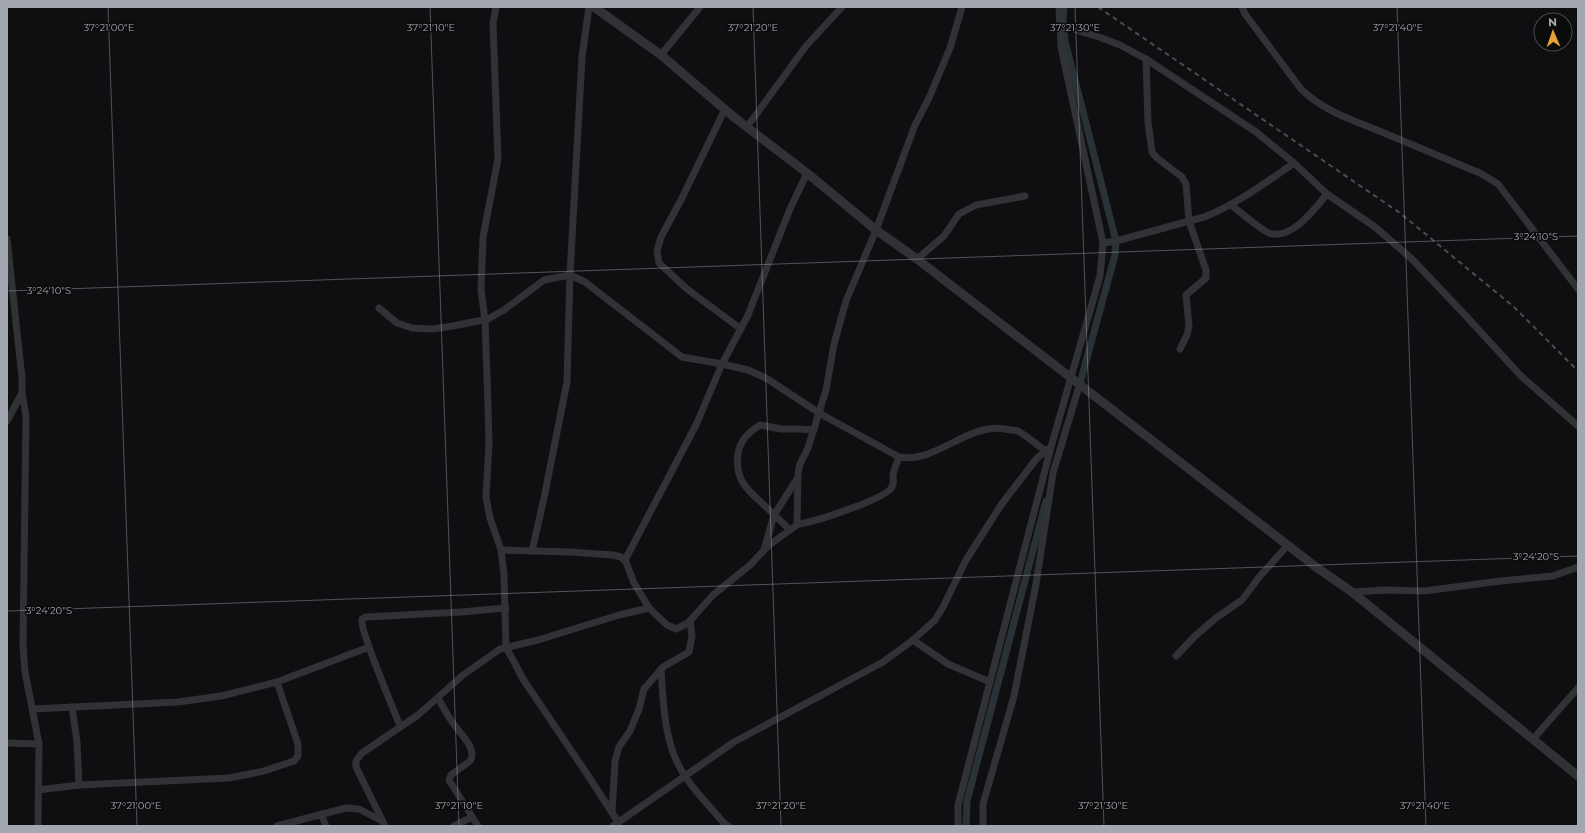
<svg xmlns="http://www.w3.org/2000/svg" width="1585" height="833" viewBox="0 0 1585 833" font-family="Montserrat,sans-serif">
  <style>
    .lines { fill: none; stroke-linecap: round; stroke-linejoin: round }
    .canal { stroke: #2a3238; stroke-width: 7 }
    .minor { stroke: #313235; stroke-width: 7 }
    .tertiary { stroke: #313235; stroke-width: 9 }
    .rail { stroke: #4a4c50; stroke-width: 2; stroke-dasharray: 5 4; stroke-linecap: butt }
    .ticks { fill: none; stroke: #a2a7b0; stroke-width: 1; stroke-opacity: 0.45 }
    .ticks-label { font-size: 10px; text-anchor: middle; fill: #a2a7b0; stroke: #0b0b0c; stroke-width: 3; stroke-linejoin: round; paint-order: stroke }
  </style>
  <rect width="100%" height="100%" fill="#0f0f11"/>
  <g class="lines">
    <!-- canal -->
    <g class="canal">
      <path d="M1064,7L1063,19L1065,41L1116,241L1115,255L1079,387"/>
      <path d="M966,826L967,801L1046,501"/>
    </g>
    <!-- minor -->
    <g class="minor">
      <path d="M496,7L493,23L498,159L483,237L481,290L485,320L488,405L489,444L486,497L490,518L501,550L504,574L506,647L523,679L591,780L618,822V826"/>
      <path d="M1242,7L1245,14L1301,89C1323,111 1355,121 1384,133C1416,146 1448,160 1480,173L1498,184L1578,289"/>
      <path d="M1059,25L1099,37L1120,45L1146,59L1256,132L1294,163L1327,194L1375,227L1412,259L1465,315L1521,376L1578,426"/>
      <path d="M661,55L700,7"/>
      <path d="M1146,59L1148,122L1152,152L1157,158L1182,177L1186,184L1189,221L1206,270V278L1186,295L1189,326L1187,335L1180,349"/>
      <path d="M725,109L682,198L661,237L657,251L659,263L687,289L741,329"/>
      <path d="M747,127L806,46L842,7"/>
      <path d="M1231,205C1239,211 1261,230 1269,233C1291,241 1315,209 1327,194"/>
      <path d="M7,239L22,378V393L7,421"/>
      <path d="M1103,243L1116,241L1204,217C1237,204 1265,183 1294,163"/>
      <path d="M917,259L944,236L959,214L976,205L1025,196"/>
      <path d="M379,308L397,323L412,328L433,329L453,326L488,319L504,310L544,280L570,275L585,282L682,357L722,364L748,370L766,378L819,413L899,457C936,464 968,422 1005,429C1009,430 1014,430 1018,431C1027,436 1037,445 1046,451"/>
      <path d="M22,393L26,416L23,645L25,672L39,744L38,826"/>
      <path d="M797,524C812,523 886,499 892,487C894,484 893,479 893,475C894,469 897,463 899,457"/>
      <path d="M790,530C781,521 772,513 763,504C745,488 735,479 738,454C740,440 749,432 760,425L781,429H799L814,430"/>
      <path d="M501,550L570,552L613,555L621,557L626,562L634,583L649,608L667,625L676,629L688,623L713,595L750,565L769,545L797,525L798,473L800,464L808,448L826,390L834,344L846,301L876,230L915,125L929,98L950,48L962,7"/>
      <path d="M764,550L774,515L797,479"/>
      <path d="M532,551L544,498L567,382L570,275L582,57L589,7"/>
      <path d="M625,560L696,425L722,364L748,315L790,209L807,173"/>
      <path d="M1352,592L1385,590L1424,591L1501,581L1553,576L1578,567"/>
      <path d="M913,640L948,664L990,682"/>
      <path d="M1176,656L1195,636L1216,618L1242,600L1260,576L1288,545"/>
      <path d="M661,669C663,700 664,736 678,764C689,786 708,804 723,822L728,826"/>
      <path d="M438,698C443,707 447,715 453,723C459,733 478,748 470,761L451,775L449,780L478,826"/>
      <path d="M72,707L77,742L79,785"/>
      <path d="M33,709L178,702L221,696L277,682L369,647"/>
      <path d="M400,726C394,710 359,629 362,619L366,617L461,612L506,608"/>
      <path d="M1533,739L1578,688"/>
      <path d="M7,743L39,744"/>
      <path d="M38,790L79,785L229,778L264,771L294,761L298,756V744L277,682"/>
      <path d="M612,812L615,761L619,747L630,731L639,709L644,689L663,667L689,652L692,636L690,621"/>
      <path d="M321,814L326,826"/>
      <path d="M277,826L346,808L359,809L382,821"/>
      <path d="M385,826L356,767V761L362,753L418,715L463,675L500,649L538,640L619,615L649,608"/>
      <path d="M454,826L472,817"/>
      <path d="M613,826L734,742L883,662L913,640L935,620L943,607L966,560L1001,505L1037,458L1048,449"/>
      <path d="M958,826V805L1051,447L1100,276L1103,243L1061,47L1059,7"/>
      <path d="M983,826V804L1014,696L1036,584L1053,473L1080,383"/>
    </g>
    <!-- tertiary -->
    <path class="tertiary" d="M594,7L661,55L735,118L807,173L876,230L917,259L1316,567L1352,592L1578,776"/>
    <!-- rail -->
    <path class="rail" d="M1098,7L1400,213L1514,307L1578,371"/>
  </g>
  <!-- ticks -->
  <path class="ticks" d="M108,7L137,826M430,7L459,826M753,7L781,826M1075,7L1104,826M1397,7L1426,826M7,291L1578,236M7,611L1578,556"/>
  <g class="ticks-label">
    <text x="109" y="31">37°21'00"E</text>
    <text x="431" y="31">37°21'10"E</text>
    <text x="753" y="31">37°21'20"E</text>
    <text x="1075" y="31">37°21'30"E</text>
    <text x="1398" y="31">37°21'40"E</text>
    <text x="1536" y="240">3°24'10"S</text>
    <text x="49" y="294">3°24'10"S</text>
    <text x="1536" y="560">3°24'20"S</text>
    <text x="49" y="614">3°24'20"S</text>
    <text x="136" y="809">37°21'00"E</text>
    <text x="459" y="809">37°21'10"E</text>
    <text x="781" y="809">37°21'20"E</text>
    <text x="1103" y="809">37°21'30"E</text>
    <text x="1425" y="809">37°21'40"E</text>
  </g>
  <!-- border -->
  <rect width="1585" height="833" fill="none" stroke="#a2a7b0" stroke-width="16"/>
  <!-- north arrow -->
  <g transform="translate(1553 32) rotate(358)"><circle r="19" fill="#0b0b0c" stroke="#47494e"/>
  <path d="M0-3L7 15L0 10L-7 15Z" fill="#e2a237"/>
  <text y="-6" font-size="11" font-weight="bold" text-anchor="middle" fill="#a2a7b0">N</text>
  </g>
</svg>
